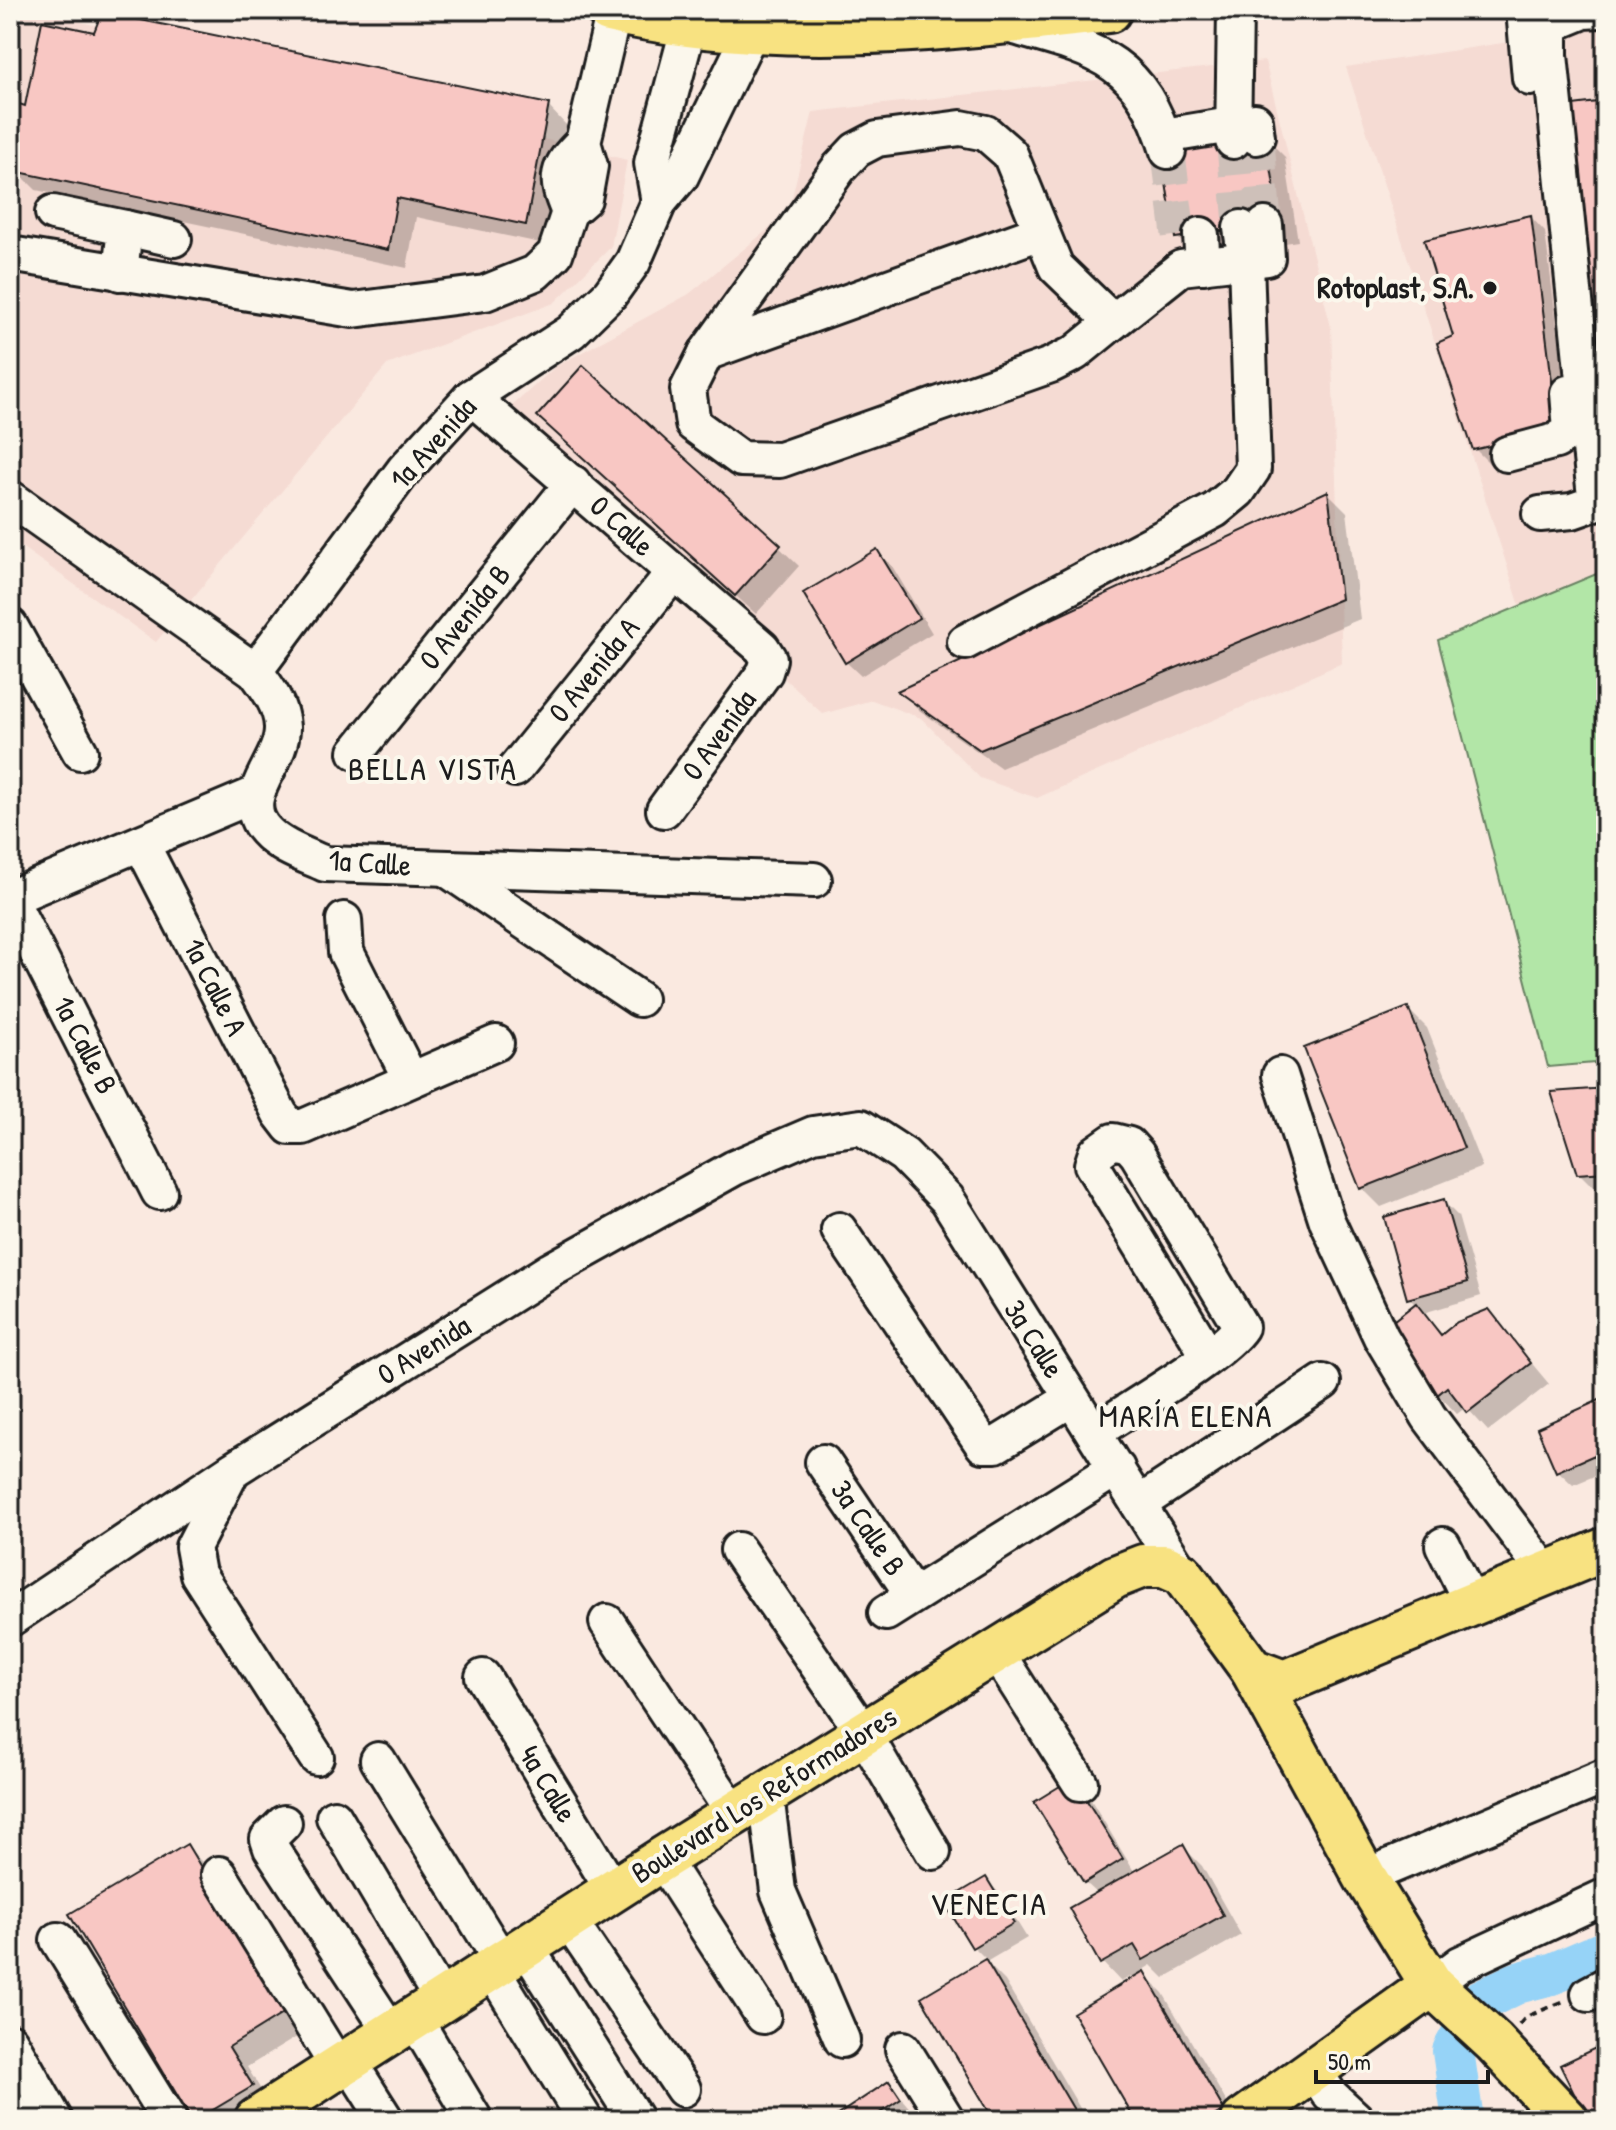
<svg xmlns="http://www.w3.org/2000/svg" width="1616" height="2130" viewBox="0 0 1616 2130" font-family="'Patrick Hand',sans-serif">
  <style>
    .built { fill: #f5dbd3 }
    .green { fill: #b2e6a7; stroke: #678162; stroke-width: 2 }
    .shadow { fill: #0003 }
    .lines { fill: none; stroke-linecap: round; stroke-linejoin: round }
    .river { stroke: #96d3f7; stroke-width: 42 }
    .building { fill: #f8c7c3; stroke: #1c1c1c; stroke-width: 2 }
    .minor-tunnel { stroke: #cec0b9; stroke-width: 34; stroke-dasharray: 34 17; stroke-linecap: butt }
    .minor-casing { stroke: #1c1c1c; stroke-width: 40 }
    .major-casing { stroke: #1c1c1c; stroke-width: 48 }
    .highway-casing { stroke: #1c1c1c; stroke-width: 50 }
    .path { stroke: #1c1c1c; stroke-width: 4; stroke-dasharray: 8 6; stroke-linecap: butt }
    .minor { stroke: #fbf7ec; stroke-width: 34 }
    .major { stroke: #f8e281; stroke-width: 42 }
    .highway { stroke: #f8e281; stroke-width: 44 }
    .poi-dot { fill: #1c1c1c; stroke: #fbf7ec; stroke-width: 3 }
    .labels { text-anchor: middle; stroke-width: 8; stroke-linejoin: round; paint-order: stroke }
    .poi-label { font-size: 30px; font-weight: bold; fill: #1c1c1c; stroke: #fbf7ec; text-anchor: end }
    .street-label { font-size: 30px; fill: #1c1c1c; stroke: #fbf7ec }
    .neighbourhood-label { font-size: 32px; letter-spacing: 2px; fill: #1c1c1c; stroke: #fbf7ec }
  </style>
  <rect width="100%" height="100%" fill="#fae9e0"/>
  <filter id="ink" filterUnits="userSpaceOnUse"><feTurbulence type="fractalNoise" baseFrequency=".0125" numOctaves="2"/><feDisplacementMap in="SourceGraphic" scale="16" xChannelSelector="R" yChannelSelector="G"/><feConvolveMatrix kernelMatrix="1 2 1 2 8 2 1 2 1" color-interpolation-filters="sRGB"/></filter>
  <g filter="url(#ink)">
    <!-- built -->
    <g class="built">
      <path d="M10,10H34L627,160L611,247L554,303L387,365L156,642L10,539Z"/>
      <path d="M1606,27V570L1520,606L1346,67Z"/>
      <path d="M1265,61L1331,327L1342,663L1037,798L980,778L921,718L872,700L823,714L500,417L555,367L689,294L788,213L813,112Z"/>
    </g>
    <!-- green -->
    <path class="green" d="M1606,570V1062L1548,1067L1438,640Z"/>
    <!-- shadow -->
    <g class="shadow">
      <path d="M10,103L27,108L548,106L567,126L545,244L416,217L407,268L36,190L20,174L10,172Z"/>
      <path d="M1266,138L1285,157L1298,241L1196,257L1177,237Z"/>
      <path d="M1531,217L1545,232L1572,443L1489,463L1475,449L1456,337Z"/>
      <path d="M559,436L779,547L799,566L756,614Z"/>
      <path d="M1328,493L1347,512L1360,619L1001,768L919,710L901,691Z"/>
      <path d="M877,551L892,566L932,633L861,676L846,662Z"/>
      <path d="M1408,1009L1427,1028L1482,1167L1381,1207L1362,1188Z"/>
      <path d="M1606,1090V1192L1599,1193L1579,1173Z"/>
      <path d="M1443,1201L1458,1216L1481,1296L1423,1313L1443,1335L1488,1311L1549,1384L1488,1431L1466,1407L1457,1414L1438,1394L1417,1306L1409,1298Z"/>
      <path d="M1606,1400V1471L1573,1485L1558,1471Z"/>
      <path d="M1088,1795L1135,1873L1183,1847L1202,1866L1241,1935L1164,1978L1151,1965L1141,1971L1163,1993L1237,2120H1137L1133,1980L1131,1976L1121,1982L1102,1962L1098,1894L1085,1882L1037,1803Z"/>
      <path d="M186,1846L206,1866L305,2032L247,2067L271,2106L248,2120H195Z"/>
      <path d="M986,1879L1000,1894L1027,1938L986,1962L1005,1981L1087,2120H996L924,1997L987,1960L974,1947Z"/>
      <path d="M888,2083L919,2119L834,2120Z"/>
    </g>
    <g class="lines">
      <!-- river -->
      <path class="river" d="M1463,2120L1453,2051L1480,2001L1517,1983L1552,1974L1606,1951"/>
    </g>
    <!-- building -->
    <g class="building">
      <path d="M102,12L549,104L526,225L397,198L388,250L14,171L17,158L10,157V101L25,106L42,21L94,32Z"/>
      <path d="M1606,101V480L1556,107Z"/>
      <path d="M1266,136L1280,222L1175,238L1161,152Z"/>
      <path d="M1531,215L1558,429L1473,450L1437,343L1453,336L1424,240Z"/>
      <path d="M583,365L781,545L735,596L537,416Z"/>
      <path d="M1328,491L1341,599L980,750L897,691Z"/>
      <path d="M877,549L919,618L845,663L803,593Z"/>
      <path d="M1408,1007L1464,1148L1360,1189L1304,1048Z"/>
      <path d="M1606,1088V1172L1577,1174L1551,1092Z"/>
      <path d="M1444,1199L1468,1282L1407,1299L1384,1217Z"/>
      <path d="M1416,1303L1441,1335L1457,1322L1489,1309L1531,1363L1467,1413L1447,1387L1436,1396L1384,1328Z"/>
      <path d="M1606,1397V1450L1556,1472L1537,1428Z"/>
      <path d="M1073,1778L1123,1859L1084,1883L1034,1802Z"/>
      <path d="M187,1844L287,2011L229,2047L253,2086L196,2120H192L69,1914Z"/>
      <path d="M1183,1844L1223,1915L1143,1960L1134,1945L1100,1964L1069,1908Z"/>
      <path d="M986,1877L1014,1923L972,1948L944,1902Z"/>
      <path d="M985,1959L1080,2120H994L921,1997Z"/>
      <path d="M1144,1971L1224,2110L1207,2120H1135L1073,2013Z"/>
      <path d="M1606,2043V2120H1587L1560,2065Z"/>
      <path d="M889,2081L901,2099L875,2116L878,2120H830Z"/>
    </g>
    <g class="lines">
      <!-- minor-tunnel -->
      <g class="minor-tunnel">
        <path d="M1257,137L1265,225"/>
        <path d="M1233,141L1241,228"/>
        <path d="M1168,151L1179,238"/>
      </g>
      <!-- minor casing -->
      <g class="minor-casing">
        <g id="minor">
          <path d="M1524,10L1530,78"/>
          <path d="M1011,26C1096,50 1140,58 1168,151"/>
          <path d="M1164,136L1255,121L1257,137"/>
          <path d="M1233,141L1235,10"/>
          <path d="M659,202L652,163L690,22"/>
          <path d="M569,212C554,178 556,168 583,142"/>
          <path d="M53,213L125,228L120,273"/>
          <path d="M125,228L174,239"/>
          <path d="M1041,232L706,353L688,389L693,424L741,459L780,460L1051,365L1075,353L1113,322"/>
          <path d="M1201,235L1203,266"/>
          <path d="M10,254L353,310L485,293L535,273L555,254L569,212L584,199L590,166L583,142L614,11"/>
          <path d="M706,353L839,168L856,150L877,139L961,128L986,133L1010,154L1056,267L1113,322L1181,268L1267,258L1265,225"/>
          <path d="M471,397L762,648L769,659L765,672L664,810"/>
          <path d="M1507,454L1556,441L1571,431L1568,393"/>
          <path d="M10,498L255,671C267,687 281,705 282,727C283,764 235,796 265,830C280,847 305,855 325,864L814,880"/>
          <path d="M1540,514L1572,511L1592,504L1595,497L1550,55V25L1584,11L1600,10"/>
          <path d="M10,626L80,752"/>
          <path d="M965,642L1215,510L1238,491L1253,469L1246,261L1241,228"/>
          <path d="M255,671L404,470L471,397L571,332L610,294L633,262L659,202L681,176L751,32"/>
          <path d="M356,752L573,483"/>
          <path d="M515,769L674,572"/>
          <path d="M142,845L280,1114L290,1127H303L496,1043"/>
          <path d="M445,868L639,999"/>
          <path d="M10,898L254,795"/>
          <path d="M10,899L159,1192"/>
          <path d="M344,920L346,952L410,1078"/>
          <path d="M1280,1075L1327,1221L1381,1337L1429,1417L1546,1573"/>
          <path d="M839,1230L983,1445H996L1071,1399"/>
          <path d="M1095,1432C1127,1410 1224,1354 1241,1327L1137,1154L1129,1145L1113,1141L1096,1153L1092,1165L1208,1355"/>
          <path d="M823,1462L913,1595"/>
          <path d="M230,1475L193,1547L198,1574L316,1757"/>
          <path d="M1140,1503L1323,1382"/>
          <path d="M1443,1545L1472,1604"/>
          <path d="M738,1550L863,1732L933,1852"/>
          <path d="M886,1613L1117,1468"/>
          <path d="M10,1619L231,1471L551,1270L734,1168L813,1134L861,1127L904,1155L947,1199L1182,1574"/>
          <path d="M607,1622L734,1814"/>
          <path d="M995,1650L1080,1783"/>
          <path d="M483,1677L613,1890"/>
          <path d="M378,1760L502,1962"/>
          <path d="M766,1795L778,1891L842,2040"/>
          <path d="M334,1817L442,2000"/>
          <path d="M284,1823L268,1839L271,1848L391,2032"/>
          <path d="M662,1859L763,2016"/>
          <path d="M219,1874L338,2067"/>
          <path d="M1365,1877L1606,1776"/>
          <path d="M568,1919L683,2089"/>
          <path d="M58,1940L169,2120"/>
          <path d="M526,1947L636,2120"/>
          <path d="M492,1969L585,2120"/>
          <path d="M1432,1985L1460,1964L1606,1896"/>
          <path d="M1589,1994L1606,1985"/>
          <path d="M414,2018L475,2120"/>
          <path d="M10,2041L55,2120"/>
          <path d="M903,2049L947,2120"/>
          <path d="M348,2060L386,2120"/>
          <path d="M1314,2071L1330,2095L1357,2120"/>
          <path d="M10,2109L17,2120"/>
        </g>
      </g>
      <!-- major casing -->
      <g class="major-casing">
        <g id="major">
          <path d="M1252,1670L1365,1877L1432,1985L1494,2042L1567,2120"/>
          <path d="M256,2120L662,1859L1115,1577L1143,1566H1164L1182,1574L1252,1670L1284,1682L1606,1549"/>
          <path d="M1243,2120L1432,1985"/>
        </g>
      </g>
      <!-- highway casing -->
      <g class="highway-casing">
        <path id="highway" d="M609,10C773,48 944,29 1109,10"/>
      </g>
      <!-- path -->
      <path class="path" d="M1519,2025L1526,2017L1564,2001"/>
      <!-- minor -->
      <use href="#minor" class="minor"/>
      <!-- major -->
      <use href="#major" class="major"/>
      <!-- highway -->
      <use href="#highway" class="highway"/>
    </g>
  </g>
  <!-- markers -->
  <circle class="poi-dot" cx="1490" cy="288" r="8"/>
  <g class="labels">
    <!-- poi labels -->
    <g class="poi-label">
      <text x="1474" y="298">Rotoplast, S.A.</text>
    </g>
    <!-- street labels -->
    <g class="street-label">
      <text transform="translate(433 443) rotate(-48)" y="10">1a Avenida</text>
      <text transform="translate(622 526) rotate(42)" y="10">0 Calle</text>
      <text transform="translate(465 617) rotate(-51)" y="10">0 Avenida B</text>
      <text transform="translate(594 670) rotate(-51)" y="10">0 Avenida A</text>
      <text transform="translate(719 735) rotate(-54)" y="10">0 Avenida</text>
      <text transform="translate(370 863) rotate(4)" y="10">1a Calle</text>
      <text transform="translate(215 987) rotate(63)" y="10">1a Calle A</text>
      <text transform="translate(85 1045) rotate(63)" y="10">1a Calle B</text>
      <text transform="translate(1034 1339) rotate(58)" y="10">3a Calle</text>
      <text transform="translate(424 1350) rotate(-32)" y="10">0 Avenida</text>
      <text transform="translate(868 1528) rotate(56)" y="10">3a Calle B</text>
      <text transform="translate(548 1784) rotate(59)" y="10">4a Calle</text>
      <text transform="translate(764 1795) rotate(-32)" y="10">Boulevard Los Reformadores</text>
    </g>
    <!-- neighbourhood labels -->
    <g class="neighbourhood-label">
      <text x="433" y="780">BELLA VISTA</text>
      <text x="1186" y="1427">MARÍA ELENA</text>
      <text x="989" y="1915">VENECIA</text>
    </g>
  </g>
  <!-- margin -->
  <rect width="1616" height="2130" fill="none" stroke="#fbf7ec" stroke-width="40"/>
  <rect x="20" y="20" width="1576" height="2090" fill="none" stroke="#1c1c1c" stroke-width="3" filter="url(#ink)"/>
  <!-- scale -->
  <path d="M1316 2070v12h172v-12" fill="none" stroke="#1c1c1c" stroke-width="4"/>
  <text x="1328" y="2070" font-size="24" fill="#1c1c1c" stroke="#fbf7ec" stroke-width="6" paint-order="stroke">50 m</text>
</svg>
